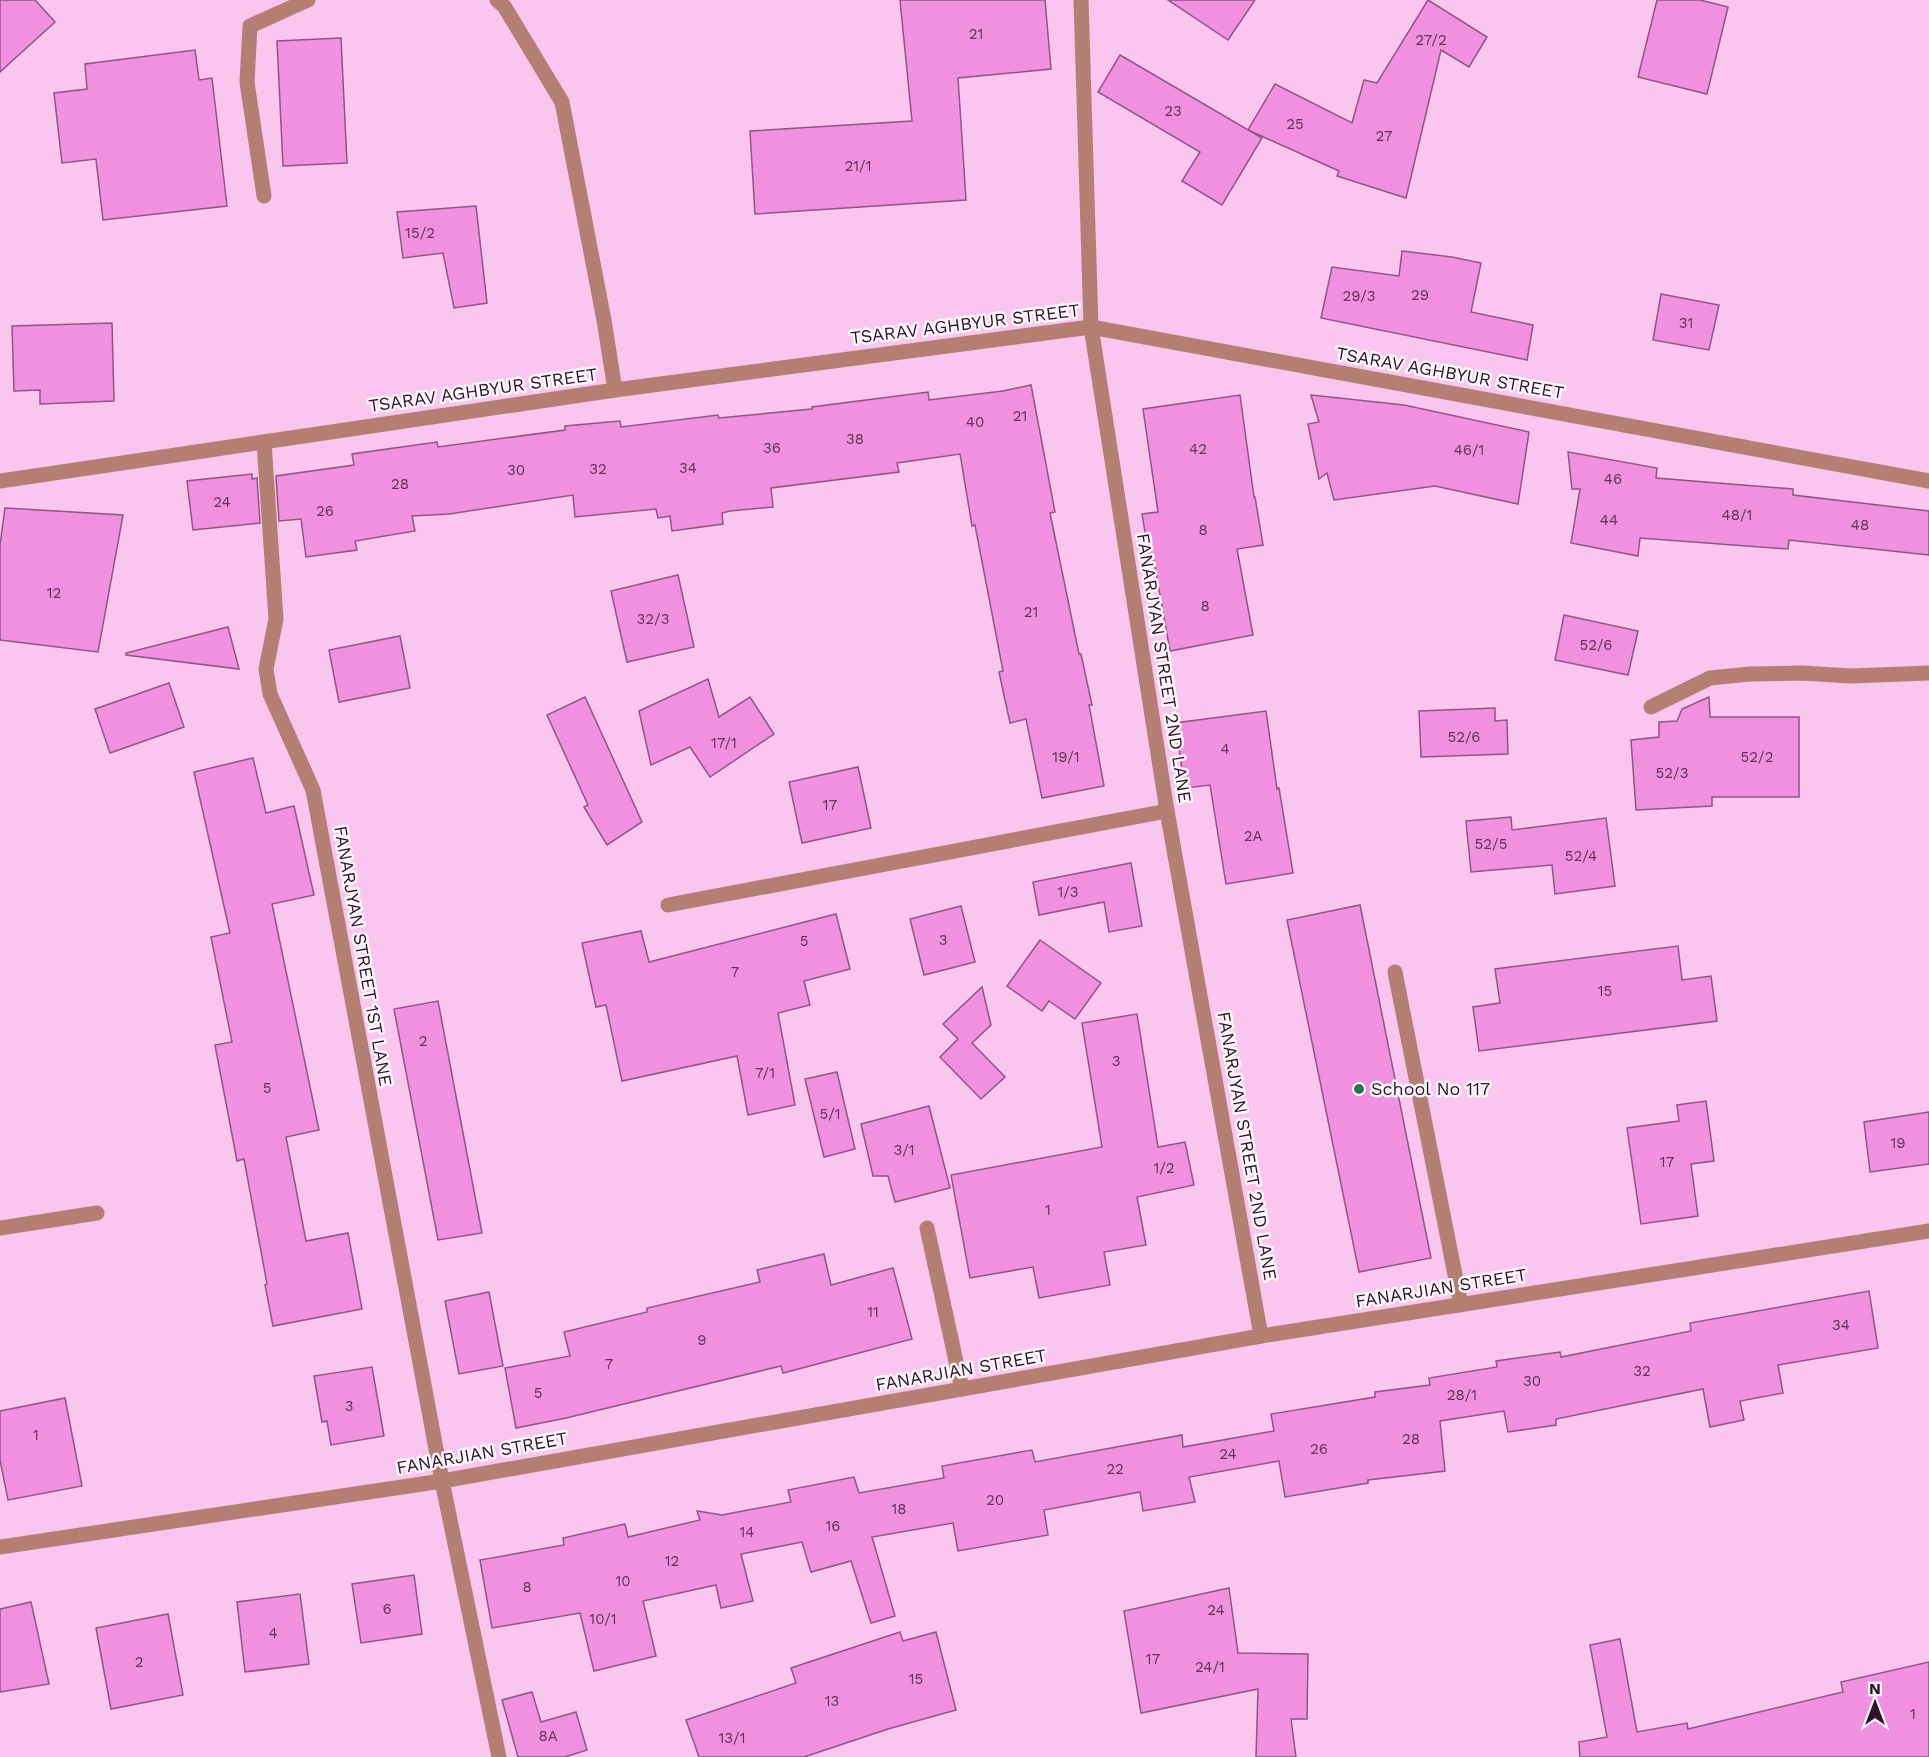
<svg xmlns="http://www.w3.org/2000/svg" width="1929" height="1757" viewBox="0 0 1929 1757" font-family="'Work Sans',sans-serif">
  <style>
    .building { fill: #f290e0; stroke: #8f5585; stroke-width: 1.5 }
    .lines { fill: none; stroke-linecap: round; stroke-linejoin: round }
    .minor { stroke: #b47f72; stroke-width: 15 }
    .poi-dot { fill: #267647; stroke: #fef7fc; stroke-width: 2 }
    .labels { text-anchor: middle; stroke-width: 5; stroke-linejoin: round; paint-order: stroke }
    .number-label { font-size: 15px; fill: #5e3457 }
    .street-label { font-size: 18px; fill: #2d1529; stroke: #fef7fc }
    .poi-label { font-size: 18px; fill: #2d1529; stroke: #fef7fc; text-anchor: start }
  </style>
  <rect width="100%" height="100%" fill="#fac5ef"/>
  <!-- building -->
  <g class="building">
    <path d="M0,0H35L55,22L0,72Z"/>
    <path d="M900,0H1045L1051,69L958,78L966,200L755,214L750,131L912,121Z"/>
    <path d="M1168,0H1255L1228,40Z"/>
    <path d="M1428,0L1487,37L1469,67L1441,50L1406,198L1337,176L1339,171L1248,130L1275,84L1352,123L1364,80L1377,83Z"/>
    <path d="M1657,0H1700L1728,7L1707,94L1638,77Z"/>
    <path d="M341,38L347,163L283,166L277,41Z"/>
    <path d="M195,50L199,80L212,78L227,206L103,220L96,159L62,163L54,93L87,89L85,64Z"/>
    <path d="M1120,55L1262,138L1222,205L1182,181L1200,152L1098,92Z"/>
    <path d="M476,206L487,303L454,308L443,253L403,258L397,212Z"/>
    <path d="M1402,251L1452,257L1481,263L1471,312L1533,325L1527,360L1321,318L1332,267L1399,276Z"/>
    <path d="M1661,294L1719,305L1709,350L1653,340Z"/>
    <path d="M112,323L114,401L40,404V390L14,391L12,326Z"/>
    <path d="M1031,385L1055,512L1050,513L1079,654H1081L1092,705H1089L1104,786L1042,798L1026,719L1010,723L999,672L1003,671L975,525L972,526L960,454L897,463L899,472L771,488L773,507L730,511L722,513L723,524L672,531L670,516L658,518L656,509L575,517L573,495L449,514L412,516L415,531L355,541L357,550L306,557L301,519L279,521L276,476L354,465L352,454L437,442L438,447L565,430V426L620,421L621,427L718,415L719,418L812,409V407L928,392L929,400L1003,391Z"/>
    <path d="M1240,395L1254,497H1255L1263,545L1237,549L1253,635L1170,651L1154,561L1150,562L1142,514L1158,512L1143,409Z"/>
    <path d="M1311,395L1404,405L1529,432L1518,504L1435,486L1334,500L1327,473L1319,479L1308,424L1319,422Z"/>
    <path d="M1568,452L1657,468L1656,478L1793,489V495L1929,511V555L1789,540L1788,549L1640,538L1638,556L1571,543L1580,489H1572Z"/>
    <path d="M252,474V479L257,478L260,523L193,530L187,481Z"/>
    <path d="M5,508L123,515L98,652L0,640V545Z"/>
    <path d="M678,575L694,647L627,662L611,591Z"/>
    <path d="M1564,615L1638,631L1628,675L1555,660Z"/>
    <path d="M228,627L239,669L126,655V653Z"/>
    <path d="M400,636L410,688L339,702L329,650Z"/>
    <path d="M708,679L719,717L750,697L774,734L710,777L690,747L651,765L639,711Z"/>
    <path d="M169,683L184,727L110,753L95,709Z"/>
    <path d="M585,697L642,822L607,845L584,807L588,805L547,715Z"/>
    <path d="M1709,697L1710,717H1799V797H1712V806L1636,810L1631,740L1659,737V722L1677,721L1682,709Z"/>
    <path d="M1495,708V721L1507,720L1508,754L1421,757L1419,711Z"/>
    <path d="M1266,711L1277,789L1279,788L1293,873L1226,884L1210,785L1185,788L1175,723Z"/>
    <path d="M253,758L266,813L294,806L314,895L272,904L319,1130L286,1137L306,1241L348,1233L362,1309L273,1326L265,1285L267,1284L244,1159L237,1161L215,1045L232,1042L211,937L230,933L194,772Z"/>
    <path d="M858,767L871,828L802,843L789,782Z"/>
    <path d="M1511,817L1512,830L1606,818L1615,886L1555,894L1552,865L1471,872L1466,821Z"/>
    <path d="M1131,863L1142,926L1109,932L1104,902L1039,915L1033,882Z"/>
    <path d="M1360,905L1431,1258L1359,1272L1287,920Z"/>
    <path d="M961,906L975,962L924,975L910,919Z"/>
    <path d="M836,914L850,969L804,981L810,1005L778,1013L795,1105L748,1115L737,1056L622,1081L606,1005L596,1007L582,943L641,931L649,962Z"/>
    <path d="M1040,940L1101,983L1075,1019L1049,1001L1042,1011L1007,986Z"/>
    <path d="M1678,946L1682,980L1711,976L1717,1021L1479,1051L1473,1007L1500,1003L1495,969Z"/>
    <path d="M982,987L991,1025L972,1043L1005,1077L981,1099L940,1057L958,1039L943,1024Z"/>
    <path d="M438,1001L482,1233L438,1240L394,1009Z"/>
    <path d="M1137,1014L1158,1147L1185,1142L1194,1185L1137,1197L1146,1245L1104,1252L1110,1285L1039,1298L1033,1267L970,1278L951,1175L1102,1147L1082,1023Z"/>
    <path d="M837,1072L855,1149L824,1157L805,1079Z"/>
    <path d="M1706,1101L1714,1161L1691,1164L1698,1216L1641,1224L1627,1128L1679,1121L1677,1105Z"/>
    <path d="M929,1106L950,1188L895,1202L888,1176H873L861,1124Z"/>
    <path d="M1929,1112V1164L1870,1172L1864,1122Z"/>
    <path d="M824,1254L831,1285L893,1268L912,1339L783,1373L781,1366L566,1418L516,1428L505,1368L570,1356L564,1332L647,1312V1308L760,1282L757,1270Z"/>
    <path d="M1869,1291L1878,1348L1778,1365L1783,1393L1740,1401L1744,1420L1710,1427L1703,1389L1556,1419V1425L1508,1432L1504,1411L1440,1421L1445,1471L1368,1480V1483L1285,1497L1279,1461L1189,1477L1195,1502L1143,1511L1140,1492L1044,1510L1048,1535L958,1551L953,1523L872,1537L895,1616L871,1623L851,1561L811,1572L802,1542L741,1554L753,1601L721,1608L716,1585L643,1601L656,1656L594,1671L580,1613L492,1628L480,1560L564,1545L563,1538L625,1524L628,1537L700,1520L697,1511L722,1515L791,1502L788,1490L854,1477L859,1493L944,1478L942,1466L1032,1450L1035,1462L1182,1435L1183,1447L1274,1431L1271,1414L1375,1397V1392L1430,1385L1429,1378L1497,1367L1496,1361L1560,1352L1561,1357L1691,1331L1690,1323Z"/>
    <path d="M489,1292L503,1366L459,1374L445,1301Z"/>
    <path d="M372,1367L384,1436L331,1445L327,1421L322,1422L314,1376Z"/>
    <path d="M65,1398L82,1486L8,1500L0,1460V1411Z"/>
    <path d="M414,1575L422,1634L361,1643L352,1584Z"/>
    <path d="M1229,1588L1238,1653L1308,1654L1307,1719H1291L1296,1757H1256L1258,1689L1141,1713L1124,1611Z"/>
    <path d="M300,1594L309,1664L245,1672L237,1602Z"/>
    <path d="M31,1602L49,1684L0,1692V1609Z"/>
    <path d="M168,1614L183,1695L111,1709L96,1628Z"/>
    <path d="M900,1632L903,1641L936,1632L956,1710L888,1729L804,1757H699L686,1720L796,1683L791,1668Z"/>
    <path d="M1620,1639L1637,1732L1687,1723L1688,1729L1843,1692L1841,1682L1929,1662V1757H1580L1579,1742L1607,1737L1590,1645Z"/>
    <path d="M532,1692L541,1722L576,1712L587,1750L565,1757H518L502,1700Z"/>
  </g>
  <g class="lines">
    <!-- minor -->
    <g class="minor">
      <path d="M497,0L504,6L562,102L604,320L615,390"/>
      <path d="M1081,0L1091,327L1167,811L1261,1336"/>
      <path d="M264,196L247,82L250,26L308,0"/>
      <path d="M264,442L276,619L266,669L270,694L313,790L442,1481L499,1757"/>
      <path d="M0,481L615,390L1091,327L1929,481"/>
      <path d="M1651,707L1710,678L1750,674L1802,673L1851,676L1929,673"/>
      <path d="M668,905L1167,811"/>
      <path d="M1395,972L1461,1305"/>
      <path d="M0,1228L97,1213"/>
      <path d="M927,1228L962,1389"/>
      <path d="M0,1547L442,1481L1261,1336L1929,1231"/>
    </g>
  </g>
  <!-- markers -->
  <circle class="poi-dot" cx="1359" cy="1089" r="6"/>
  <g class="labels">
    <!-- number labels -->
    <g class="number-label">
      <text x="976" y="39">21</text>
      <text x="1431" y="45">27/2</text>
      <text x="1173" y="116">23</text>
      <text x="1295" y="129">25</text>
      <text x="1384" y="141">27</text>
      <text x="858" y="171">21/1</text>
      <text x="420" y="238">15/2</text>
      <text x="1420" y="300">29</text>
      <text x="1359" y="301">29/3</text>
      <text x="1686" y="328">31</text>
      <text x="1020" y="421">21</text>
      <text x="975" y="427">40</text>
      <text x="855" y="444">38</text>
      <text x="772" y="453">36</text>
      <text x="1198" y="454">42</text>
      <text x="1469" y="455">46/1</text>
      <text x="688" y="473">34</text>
      <text x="598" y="474">32</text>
      <text x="516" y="475">30</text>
      <text x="1613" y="484">46</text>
      <text x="400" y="489">28</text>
      <text x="222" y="507">24</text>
      <text x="325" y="516">26</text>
      <text x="1737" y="520">48/1</text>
      <text x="1609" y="525">44</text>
      <text x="1860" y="530">48</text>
      <text x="1203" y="535">8</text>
      <text x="54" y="598">12</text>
      <text x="1205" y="611">8</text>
      <text x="1031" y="617">21</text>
      <text x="653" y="624">32/3</text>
      <text x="1596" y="650">52/6</text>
      <text x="1464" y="742">52/6</text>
      <text x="724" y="748">17/1</text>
      <text x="1225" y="754">4</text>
      <text x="1066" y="762">19/1</text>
      <text x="1757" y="762">52/2</text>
      <text x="1672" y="778">52/3</text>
      <text x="830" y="810">17</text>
      <text x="1253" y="841">2A</text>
      <text x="1491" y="849">52/5</text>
      <text x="1581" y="861">52/4</text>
      <text x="1068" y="897">1/3</text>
      <text x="943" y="945">3</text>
      <text x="804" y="946">5</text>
      <text x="735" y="977">7</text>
      <text x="1605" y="996">15</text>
      <text x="423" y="1046">2</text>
      <text x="1116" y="1066">3</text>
      <text x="765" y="1078">7/1</text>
      <text x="267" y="1093">5</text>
      <text x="830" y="1119">5/1</text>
      <text x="1898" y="1148">19</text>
      <text x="904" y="1155">3/1</text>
      <text x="1667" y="1167">17</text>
      <text x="1164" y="1173">1/2</text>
      <text x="1048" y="1215">1</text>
      <text x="873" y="1317">11</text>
      <text x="1841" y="1330">34</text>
      <text x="702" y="1345">9</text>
      <text x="609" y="1369">7</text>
      <text x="1642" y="1376">32</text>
      <text x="1532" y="1386">30</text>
      <text x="538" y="1398">5</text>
      <text x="1462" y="1400">28/1</text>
      <text x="349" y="1411">3</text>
      <text x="36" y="1440">1</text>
      <text x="1411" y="1444">28</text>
      <text x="1319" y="1454">26</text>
      <text x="1228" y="1459">24</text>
      <text x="1115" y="1474">22</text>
      <text x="995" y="1505">20</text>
      <text x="899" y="1514">18</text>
      <text x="833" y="1531">16</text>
      <text x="747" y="1537">14</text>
      <text x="672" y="1566">12</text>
      <text x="623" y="1586">10</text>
      <text x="527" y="1592">8</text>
      <text x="387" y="1614">6</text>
      <text x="1216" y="1615">24</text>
      <text x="603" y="1624">10/1</text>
      <text x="273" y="1638">4</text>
      <text x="1153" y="1664">17</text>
      <text x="139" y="1667">2</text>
      <text x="1210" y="1672">24/1</text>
      <text x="916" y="1684">15</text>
      <text x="832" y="1706">13</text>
      <text x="1913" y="1719">1</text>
      <text x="548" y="1741">8A</text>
      <text x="732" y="1743">13/1</text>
    </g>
    <!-- street labels -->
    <g class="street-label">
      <text transform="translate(965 324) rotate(-7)" y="6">TSARAV AGHBYUR STREET</text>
      <text transform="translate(1450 373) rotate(10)" y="6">TSARAV AGHBYUR STREET</text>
      <text transform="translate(483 390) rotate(-8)" y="6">TSARAV AGHBYUR STREET</text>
      <text transform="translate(1164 668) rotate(81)" y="6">FANARJYAN STREET 2ND LANE</text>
      <text transform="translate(363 956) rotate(80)" y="6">FANARJYAN STREET 1ST LANE</text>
      <text transform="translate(1247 1146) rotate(80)" y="6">FANARJYAN STREET 2ND LANE</text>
      <text transform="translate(1441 1288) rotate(-9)" y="6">FANARJIAN STREET</text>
      <text transform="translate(961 1370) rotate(-10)" y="6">FANARJIAN STREET</text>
      <text transform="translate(482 1453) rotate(-10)" y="6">FANARJIAN STREET</text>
    </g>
    <!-- poi labels -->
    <g class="poi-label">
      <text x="1371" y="1095">School No 117</text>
    </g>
  </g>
  <!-- north arrow -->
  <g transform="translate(1875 1703)" stroke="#fef7fc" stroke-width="4.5" paint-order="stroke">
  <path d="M0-4.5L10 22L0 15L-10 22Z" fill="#2d1529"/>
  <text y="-9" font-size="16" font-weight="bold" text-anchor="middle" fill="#2d1529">N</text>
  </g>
</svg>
